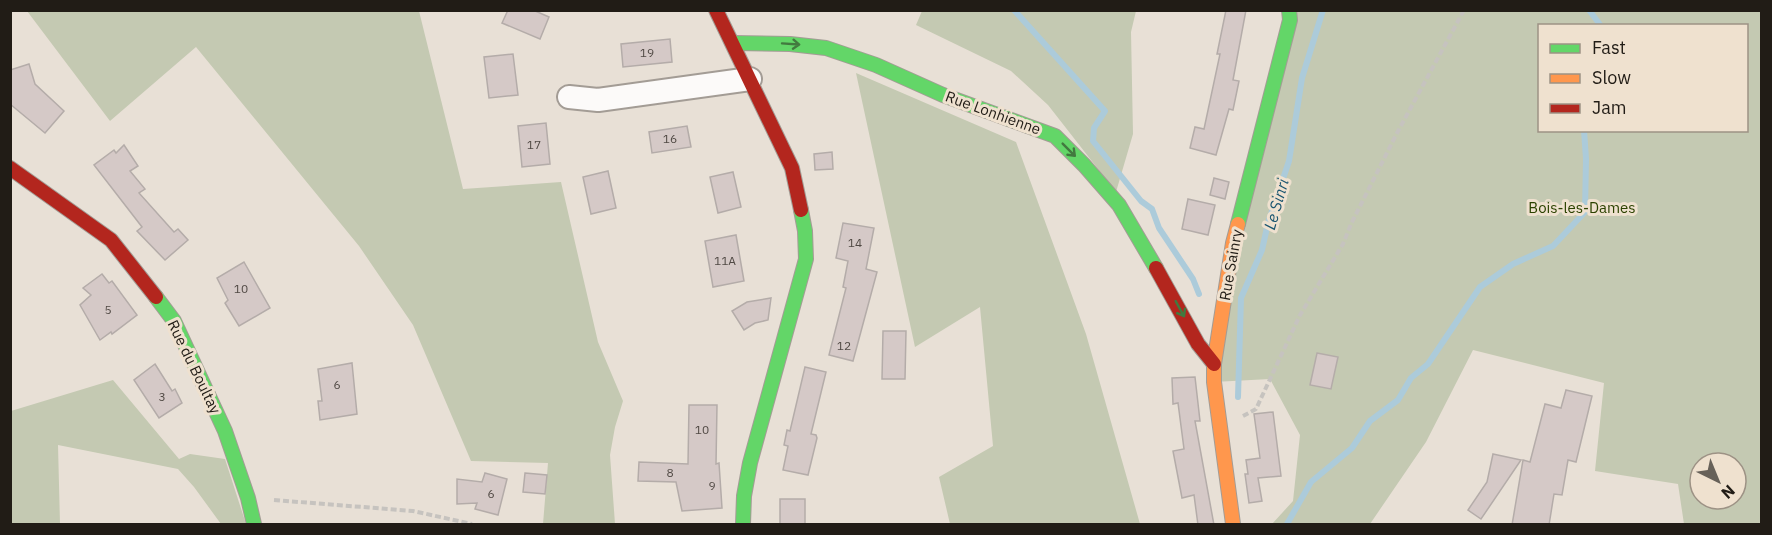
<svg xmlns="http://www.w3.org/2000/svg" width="1772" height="535" viewBox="0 0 1772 535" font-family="'IBM Plex Sans',sans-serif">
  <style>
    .green { fill: #c4c9b2; fill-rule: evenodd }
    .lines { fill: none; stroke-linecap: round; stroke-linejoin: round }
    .stream { stroke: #accbda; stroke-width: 6 }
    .building { fill: #d5c9c7; stroke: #b4aca9; stroke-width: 1.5 }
    .street-casing { stroke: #a39c95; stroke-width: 26 }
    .fast-casing { stroke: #a39c95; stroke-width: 16 }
    .slow-casing { stroke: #a39c95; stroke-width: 16 }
    .jam-casing { stroke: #a39c95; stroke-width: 16 }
    .path { stroke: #c6c3bf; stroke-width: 4; stroke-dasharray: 6 3; stroke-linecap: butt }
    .street { stroke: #fcfaf9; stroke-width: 22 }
    .fast { stroke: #63d668; stroke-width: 14 }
    .slow { stroke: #ff974d; stroke-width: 14 }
    .jam { stroke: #b3261e; stroke-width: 14 }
    .oneway { stroke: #42793f }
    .labels { text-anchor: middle; stroke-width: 6; stroke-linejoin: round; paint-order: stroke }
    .number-label { font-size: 12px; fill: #504944 }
    .street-label { font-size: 15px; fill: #211c16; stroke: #efe1cf }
    .park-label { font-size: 15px; fill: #2c4200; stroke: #efe1cf }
    .water-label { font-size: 16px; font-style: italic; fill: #1a5570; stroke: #efe1cf }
  </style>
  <rect width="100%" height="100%" fill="#e8e0d6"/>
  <!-- green -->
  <g class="green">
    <path d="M27,11H419L463,189L561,182L598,342L623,401L615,427L610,455L615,524H543L548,463L471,461L413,325L359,246L196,47L110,121Z"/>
    <path d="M922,11H1136L1131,32L1133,134L1116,192L1048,105L1011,71L916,25Z"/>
    <path d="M1289,11H1761V524H1684L1678,484L1595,471L1604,383L1473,350L1426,442L1370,524H1272L1293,501L1300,435L1270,379L1214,382ZM1540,26H1746V130H1540ZM1700,463H1736V499H1700Z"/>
    <path d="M856,73L1016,142L1086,334L1140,524H950L939,477L993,446L980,307L915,347Z"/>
    <path d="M113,380L179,459L190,454L225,459L246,524H221L194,487L178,469L58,445L60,524H11V411Z"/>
  </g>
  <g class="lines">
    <!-- stream -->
    <g class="stream">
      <path d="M1014,10L1105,111L1094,128L1093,141L1141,201L1152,209L1159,228L1193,279L1199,294"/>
      <path d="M1589,10L1601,26"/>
      <path d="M1238,397L1241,298L1262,250L1268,223L1289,161L1302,78L1323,10"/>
      <path d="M1287,524L1311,482L1352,448L1370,421L1398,400L1411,378L1428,364L1480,287L1513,264L1553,246L1585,212L1586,159L1584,130"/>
    </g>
  </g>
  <!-- building -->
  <g class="building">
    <path d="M508,10H533L549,17L540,39L502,23Z"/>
    <path d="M1226,10H1246L1233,80L1239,81L1233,110L1229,109L1216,155L1190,148L1195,127L1204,129L1220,54H1217Z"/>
    <path d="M670,39L672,62L623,67L621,44Z"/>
    <path d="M513,54L518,95L489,98L484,57Z"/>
    <path d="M29,64L35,84L64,111L45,133L10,104V70Z"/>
    <path d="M546,123L550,164L522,167L518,126Z"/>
    <path d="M687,126L691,147L652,153L649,132Z"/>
    <path d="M124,145L138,166L130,171L145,189L139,193L174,232L178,229L188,240L165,260L137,231L142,227L94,165L114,150L116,153Z"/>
    <path d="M832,152L833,169L815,170L814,154Z"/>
    <path d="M608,171L616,208L591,214L583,177Z"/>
    <path d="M733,172L741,207L718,213L710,177Z"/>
    <path d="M1214,178L1229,182L1225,199L1210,195Z"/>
    <path d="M1188,199L1215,205L1208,235L1182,229Z"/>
    <path d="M843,223L874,228L866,269L877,272L853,361L829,355L846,288L843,287L848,261L836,258Z"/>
    <path d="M736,235L744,281L713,287L705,241Z"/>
    <path d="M244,262L270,308L239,326L225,303L228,300L217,278Z"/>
    <path d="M102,274L109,283L112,281L137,315L112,334L111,332L100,340L80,305L91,295L83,288Z"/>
    <path d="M771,298L768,320L755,323L744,330L732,311L747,302Z"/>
    <path d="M883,331H906L905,379H882Z"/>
    <path d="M1317,353L1338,357L1331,389L1310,385Z"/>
    <path d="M352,363L357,414L320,420L318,401H322L318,369Z"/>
    <path d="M155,364L172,391L175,389L182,403L159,418L134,380Z"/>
    <path d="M805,367L826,372L811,434L816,435L817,438L808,475L783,470L788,446L784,445L787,430L790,431Z"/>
    <path d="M1195,377L1200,421H1195L1214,525H1198L1194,495L1182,498L1173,451L1184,449L1178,403L1173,404L1172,378Z"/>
    <path d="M1566,390L1592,396L1576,462L1568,460L1562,495L1554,494L1549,525H1512L1523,460L1530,462L1545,404L1561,408Z"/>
    <path d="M689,405H717L716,464L719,463L722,508L682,511L676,482L638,481L639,462L688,464Z"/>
    <path d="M1273,412L1281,476L1258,478L1262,501L1249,503L1245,474H1248L1246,460L1260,458L1254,414Z"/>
    <path d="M1493,454L1521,460L1481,519L1468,510L1487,482Z"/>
    <path d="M485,473L507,479L498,515L475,509L477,503L457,504V479L482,482Z"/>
    <path d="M525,473L547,475L545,494L523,492Z"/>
    <rect x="780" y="499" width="25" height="26"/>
  </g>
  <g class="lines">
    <!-- street casing -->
    <g class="street-casing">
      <path id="street" d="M569,97L598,100L750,79"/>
    </g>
    <!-- fast casing -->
    <g class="fast-casing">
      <g id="fast">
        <path d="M733,43L790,44L826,48L876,65L943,95L1055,136L1084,165L1119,205L1156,268"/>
        <path d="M1238,224L1290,20L1289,10"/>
        <path d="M156,297L174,321L225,431L248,498L254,524"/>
        <path d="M743,524L744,496L750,463L806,259L805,231L801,210"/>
      </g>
    </g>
    <!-- slow casing -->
    <g class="slow-casing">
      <path id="slow" d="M1233,524L1214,382V364L1233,243L1238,224"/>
    </g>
    <!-- jam casing -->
    <g class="jam-casing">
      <g id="jam">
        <path d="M716,10L792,168L801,210"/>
        <path d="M10,168L111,240L156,297"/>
        <path d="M1156,268L1198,344L1214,364"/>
      </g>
    </g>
    <!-- path -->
    <g class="path">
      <path d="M1243,416L1256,409L1300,315L1343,244L1351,224L1397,133L1464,10"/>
      <path d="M274,500L413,511L472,524"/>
    </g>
    <!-- street -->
    <use href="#street" class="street"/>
    <!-- fast -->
    <use href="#fast" class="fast"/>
    <!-- slow -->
    <use href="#slow" class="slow"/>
    <!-- jam -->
    <use href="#jam" class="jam"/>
  </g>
  <!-- one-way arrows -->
  <defs><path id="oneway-shaft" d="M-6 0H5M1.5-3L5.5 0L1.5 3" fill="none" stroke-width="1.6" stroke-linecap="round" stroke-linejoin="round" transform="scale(1.5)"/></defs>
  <g class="oneway">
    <use href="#oneway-shaft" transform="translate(791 44) rotate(4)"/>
    <use href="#oneway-shaft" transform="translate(1069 150) rotate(45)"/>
    <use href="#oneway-shaft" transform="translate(1180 309) rotate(61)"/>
  </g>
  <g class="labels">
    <!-- number labels -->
    <g class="number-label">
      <text x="647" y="57">19</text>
      <text x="670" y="143">16</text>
      <text x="534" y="149">17</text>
      <text x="855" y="247">14</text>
      <text x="725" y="265">11A</text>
      <text x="241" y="293">10</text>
      <text x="108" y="314">5</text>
      <text x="844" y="350">12</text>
      <text x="337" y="389">6</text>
      <text x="162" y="401">3</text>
      <text x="702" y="434">10</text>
      <text x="670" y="477">8</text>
      <text x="712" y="490">9</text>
      <text x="491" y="498">6</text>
    </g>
    <!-- street labels -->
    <g class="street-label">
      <text transform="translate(993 113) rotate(20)" y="5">Rue Lonhienne</text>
      <text transform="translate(1231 265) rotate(-80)" y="5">Rue Sainry</text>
      <text transform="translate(194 367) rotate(64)" y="5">Rue du Boultay</text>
    </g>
    <!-- park labels -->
    <g class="park-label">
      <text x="1582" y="213">Bois-les-Dames</text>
    </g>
    <!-- water labels -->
    <g class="water-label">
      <text transform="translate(1276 204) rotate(-74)" y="6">Le Sinri</text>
    </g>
  </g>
  <!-- border -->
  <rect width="1772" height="535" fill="none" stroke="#211c16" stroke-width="24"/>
  <!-- legend -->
  <rect x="1538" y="24" width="210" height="108" fill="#efe1cf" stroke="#9d9285" stroke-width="1.5"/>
  <rect x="1550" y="44" width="30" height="9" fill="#63d668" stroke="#9d9285" stroke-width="1.5"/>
  <text x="1592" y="54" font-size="18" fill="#211c16">Fast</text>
  <rect x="1550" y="74" width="30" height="9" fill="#ff974d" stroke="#9d9285" stroke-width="1.5"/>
  <text x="1592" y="84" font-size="18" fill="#211c16">Slow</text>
  <rect x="1550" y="104" width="30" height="9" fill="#b3261e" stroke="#9d9285" stroke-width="1.5"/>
  <text x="1592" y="114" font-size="18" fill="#211c16">Jam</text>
  <!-- north arrow -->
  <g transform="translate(1718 481) rotate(137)"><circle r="28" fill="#efe1cf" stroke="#9d9285" stroke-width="1.5"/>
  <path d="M0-4.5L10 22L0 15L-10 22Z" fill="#676159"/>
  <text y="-9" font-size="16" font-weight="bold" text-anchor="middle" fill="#211c16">N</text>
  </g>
</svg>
